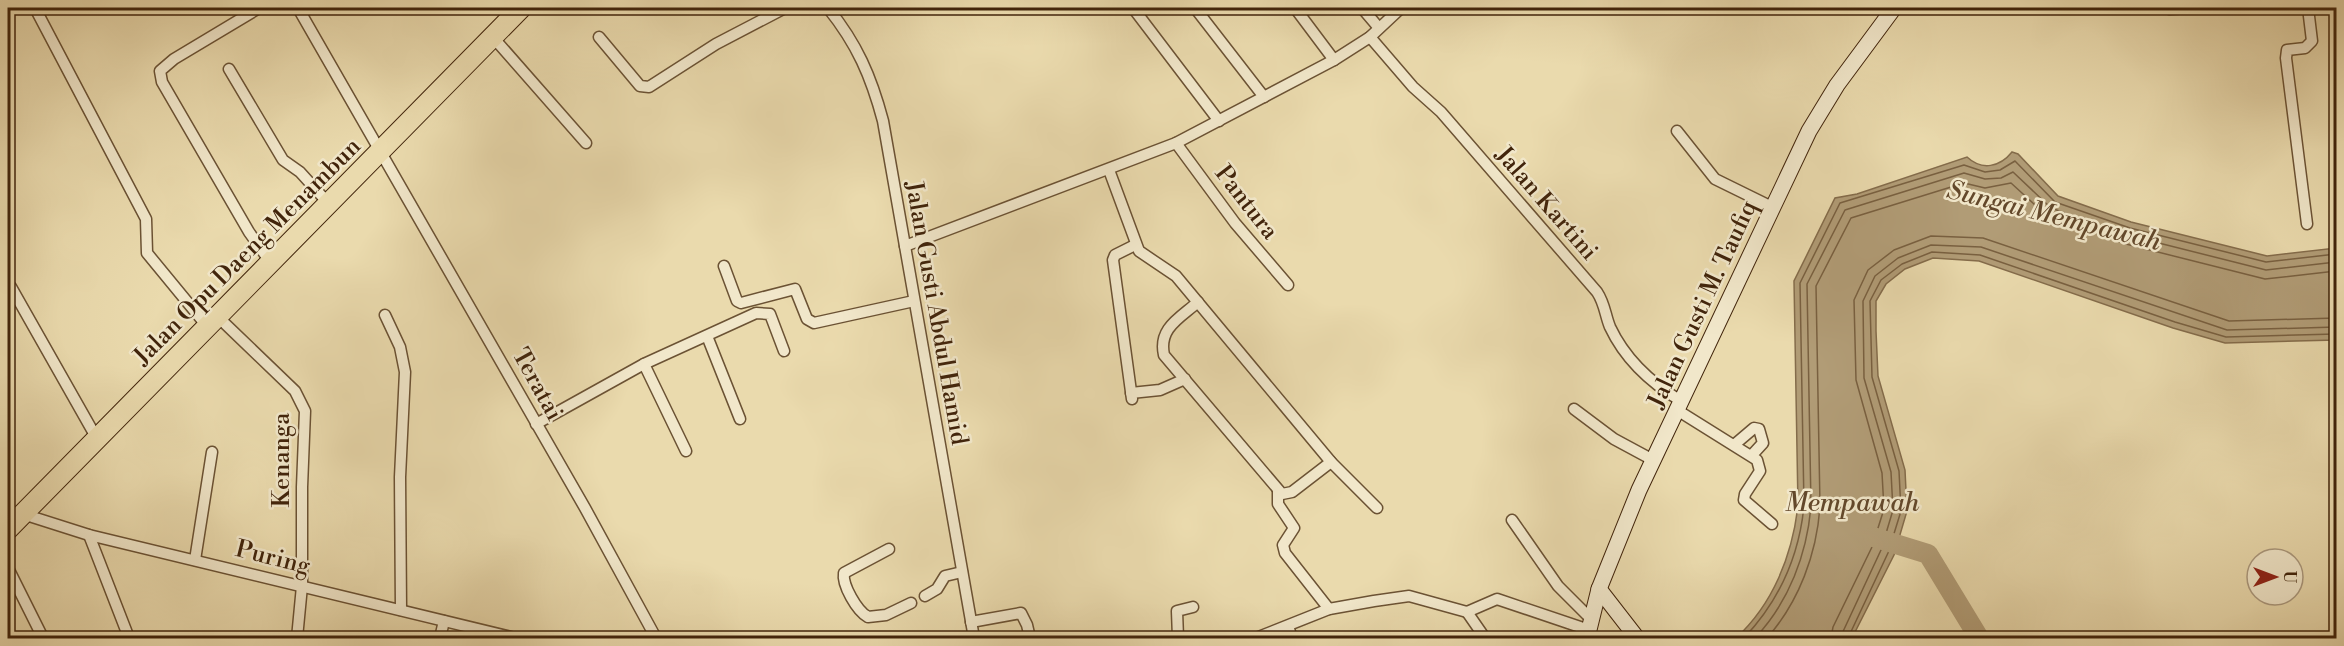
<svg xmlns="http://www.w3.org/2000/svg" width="2344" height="646" viewBox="0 0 2344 646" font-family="'Libre Bodoni',serif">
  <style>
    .water { fill: #b19c76; stroke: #846c4b; stroke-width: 1.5 }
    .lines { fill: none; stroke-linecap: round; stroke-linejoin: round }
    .shore { stroke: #796040; stroke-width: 1.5 }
    .river { stroke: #b19c76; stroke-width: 20 }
    .street-casing { stroke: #6b5234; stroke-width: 13 }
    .secondary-casing { stroke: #41240b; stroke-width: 17 }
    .highway-casing { stroke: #41240b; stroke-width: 22 }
    .street { stroke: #f1e7ca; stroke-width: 10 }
    .secondary { stroke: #f1e7ca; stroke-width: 15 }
    .highway { stroke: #eadaad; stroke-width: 20 }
    .labels { text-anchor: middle; stroke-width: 5; stroke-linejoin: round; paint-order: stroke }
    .street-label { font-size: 24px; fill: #41240b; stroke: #f1e7ca }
    .water-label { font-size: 26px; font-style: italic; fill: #63482b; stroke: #f1e7ca }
  </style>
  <rect width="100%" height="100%" fill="#eadaad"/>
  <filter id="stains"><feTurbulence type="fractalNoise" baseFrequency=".00333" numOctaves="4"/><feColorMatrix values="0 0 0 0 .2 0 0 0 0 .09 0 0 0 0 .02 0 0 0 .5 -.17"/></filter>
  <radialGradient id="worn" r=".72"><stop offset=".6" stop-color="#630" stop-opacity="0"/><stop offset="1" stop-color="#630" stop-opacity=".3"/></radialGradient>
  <!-- water -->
  <path class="water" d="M2012,152L2018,154L2058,196L2131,222L2267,256L2336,248V340L2225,343L2173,328L1979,261L1933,258L1905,269L1886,284L1876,301V331L1878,376L1905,470L1907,511L1894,555L1852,638H1736C1773,604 1792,556 1798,506L1794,281L1835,198L1857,194L1967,157C1982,171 2000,167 2012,152Z"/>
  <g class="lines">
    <!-- shore -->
    <g class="shore">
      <path d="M1744,638C1779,601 1799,556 1804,506L1800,283L1840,203L1964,165L1985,172L2000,170L2015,161L2055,202L2130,228L2266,262L2336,254"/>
      <path d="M1755,638C1789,602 1807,554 1811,506L1807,284L1845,210L1964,173L1985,179L2001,178L2013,172L2051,208L2127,235L2266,270L2336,262"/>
      <path d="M1767,638C1799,602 1817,553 1820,506L1816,286L1851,218L1964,183L1985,188L2011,183L2047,216L2126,244L2265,279L2336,271"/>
      <path d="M1831,638L1833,627L1872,547L1884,509L1882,473L1856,380L1854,300L1868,270L1894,250L1931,236L1983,238L2229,321L2336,318"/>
      <path d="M1840,638L1881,550L1893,510L1891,472L1864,378L1863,301L1875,276L1898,258L1931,245L1981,247L2227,330L2336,327"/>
      <path d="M1848,638L1888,553L1901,511L1899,471L1872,377L1870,301L1881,280L1902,264L1932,252L1980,255L2175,322L2226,337L2336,334"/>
    </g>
    <!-- river -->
    <path class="river" d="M1873,537L1928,554L1979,638"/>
    <!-- street casing -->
    <g class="street-casing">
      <g id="street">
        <path d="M35,8L146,219L147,253L207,326"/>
        <path d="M259,8L174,59L160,71L162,82L249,232L271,263"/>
        <path d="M298,8L585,508L656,638"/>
        <path d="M828,8C857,44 871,76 883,121L974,638"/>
        <path d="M1133,8L1219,121"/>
        <path d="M1195,8L1264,97"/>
        <path d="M1295,8L1334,60"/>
        <path d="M1362,8L1379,28"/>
        <path d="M2169,9L2191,8"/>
        <path d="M492,36L586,143"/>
        <path d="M599,37L640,86L649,87L716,44L785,8"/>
        <path d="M1370,37L1413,87L1441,112L1597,292C1605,304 1605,315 1610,327C1625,359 1651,383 1681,401"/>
        <path d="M229,69L283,160L300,172L329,204"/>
        <path d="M1677,131L1715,179L1772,207"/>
        <path d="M1176,143L1235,223L1288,285"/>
        <path d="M1109,170L1139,251L1176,276L1331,462L1377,508"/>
        <path d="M2307,224L2286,58L2287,50L2305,48L2312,41L2308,8"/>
        <path d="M905,246L1176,143L1334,60L1370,37L1401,8"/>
        <path d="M724,266L737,301L741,303L795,289L807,319L814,323L914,301"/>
        <path d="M11,287L96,437"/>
        <path d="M1198,302C1180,318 1158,328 1164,355L1282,494L1292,492L1331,462"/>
        <path d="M385,315L400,347L405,372L400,477L401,610"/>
        <path d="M217,316L295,391L305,411L302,487V586L297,638"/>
        <path d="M707,336L740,419"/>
        <path d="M644,364L686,451"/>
        <path d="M1131,393L1160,390L1185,379"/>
        <path d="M1132,399L1113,260L1115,255L1135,245"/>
        <path d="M1574,409L1614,439L1653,460"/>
        <path d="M1677,410L1757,460L1760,471L1745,494L1744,500L1772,524"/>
        <path d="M536,424L644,364L756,313L770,314L784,351"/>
        <path d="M1734,445L1754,428L1759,429L1763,443L1752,455"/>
        <path d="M1278,490V504L1294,528L1283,545L1285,553L1329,609"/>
        <path d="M23,514L89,535L515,638"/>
        <path d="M1512,520L1558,586L1592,620"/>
        <path d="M89,535L129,638"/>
        <path d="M889,549L844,573C842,585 857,611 868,617L886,615L911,603"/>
        <path d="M195,560L212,452"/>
        <path d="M8,568L43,638"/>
        <path d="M925,596L937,589L945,576L962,572"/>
        <path d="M1467,612L1485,638"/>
        <path d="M971,622L1021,613L1027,625L1030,638"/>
        <path d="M1288,626L1292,638"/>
        <path d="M440,638L444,621"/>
        <path d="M1178,638L1177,611L1193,607"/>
        <path d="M1256,638L1329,609L1374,601L1409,596L1467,612L1497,599L1589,630"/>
      </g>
    </g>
    <!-- secondary casing -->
    <g class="secondary-casing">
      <g id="secondary">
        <path d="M1599,589L1637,638"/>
        <path d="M1587,638L1599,589L1639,490L1809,131L1837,85L1894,8"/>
      </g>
    </g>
    <!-- highway casing -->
    <g class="highway-casing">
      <path id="highway" d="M8,529L521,8"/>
    </g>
    <!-- street -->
    <use href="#street" class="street"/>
    <!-- secondary -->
    <use href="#secondary" class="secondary"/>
    <!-- highway -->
    <use href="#highway" class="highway"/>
  </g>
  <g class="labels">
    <!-- street labels -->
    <g class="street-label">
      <text transform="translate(1247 202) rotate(52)" y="8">Pantura</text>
      <text transform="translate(1547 203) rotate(49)" y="8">Jalan Kartini</text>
      <text transform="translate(247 251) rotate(-45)" y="8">Jalan Opu Daeng Menambun</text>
      <text transform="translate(1702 304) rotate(-65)" y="8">Jalan Gusti M. Taufiq</text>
      <text transform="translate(937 313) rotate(80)" y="8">Jalan Gusti Abdul Hamid</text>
      <text transform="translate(538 384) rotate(61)" y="8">Teratai</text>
      <text transform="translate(281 460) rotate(-90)" y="8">Kenanga</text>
      <text transform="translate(273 557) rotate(14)" y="8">Puring</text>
    </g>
    <!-- water labels -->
    <g class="water-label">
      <text transform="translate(2054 215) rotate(14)" y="9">Sungai Mempawah</text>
      <text x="1852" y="511">Mempawah</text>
    </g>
  </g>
  <!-- margin -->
  <rect width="2344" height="646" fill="none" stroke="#eadaad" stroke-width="30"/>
  <rect x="9" y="9" width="2326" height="628" fill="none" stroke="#41240b" stroke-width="3"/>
  <rect x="15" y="15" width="2314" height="616" fill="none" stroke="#41240b" stroke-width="1.5"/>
  <!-- north arrow -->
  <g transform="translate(2275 577) rotate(90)"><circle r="28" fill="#f1e7ca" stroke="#ab997e" stroke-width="1.5"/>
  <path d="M0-4.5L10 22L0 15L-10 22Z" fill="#8f2418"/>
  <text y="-9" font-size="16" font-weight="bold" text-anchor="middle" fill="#41240b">U</text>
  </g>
  <rect width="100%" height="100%" filter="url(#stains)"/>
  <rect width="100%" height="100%" fill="url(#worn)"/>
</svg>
